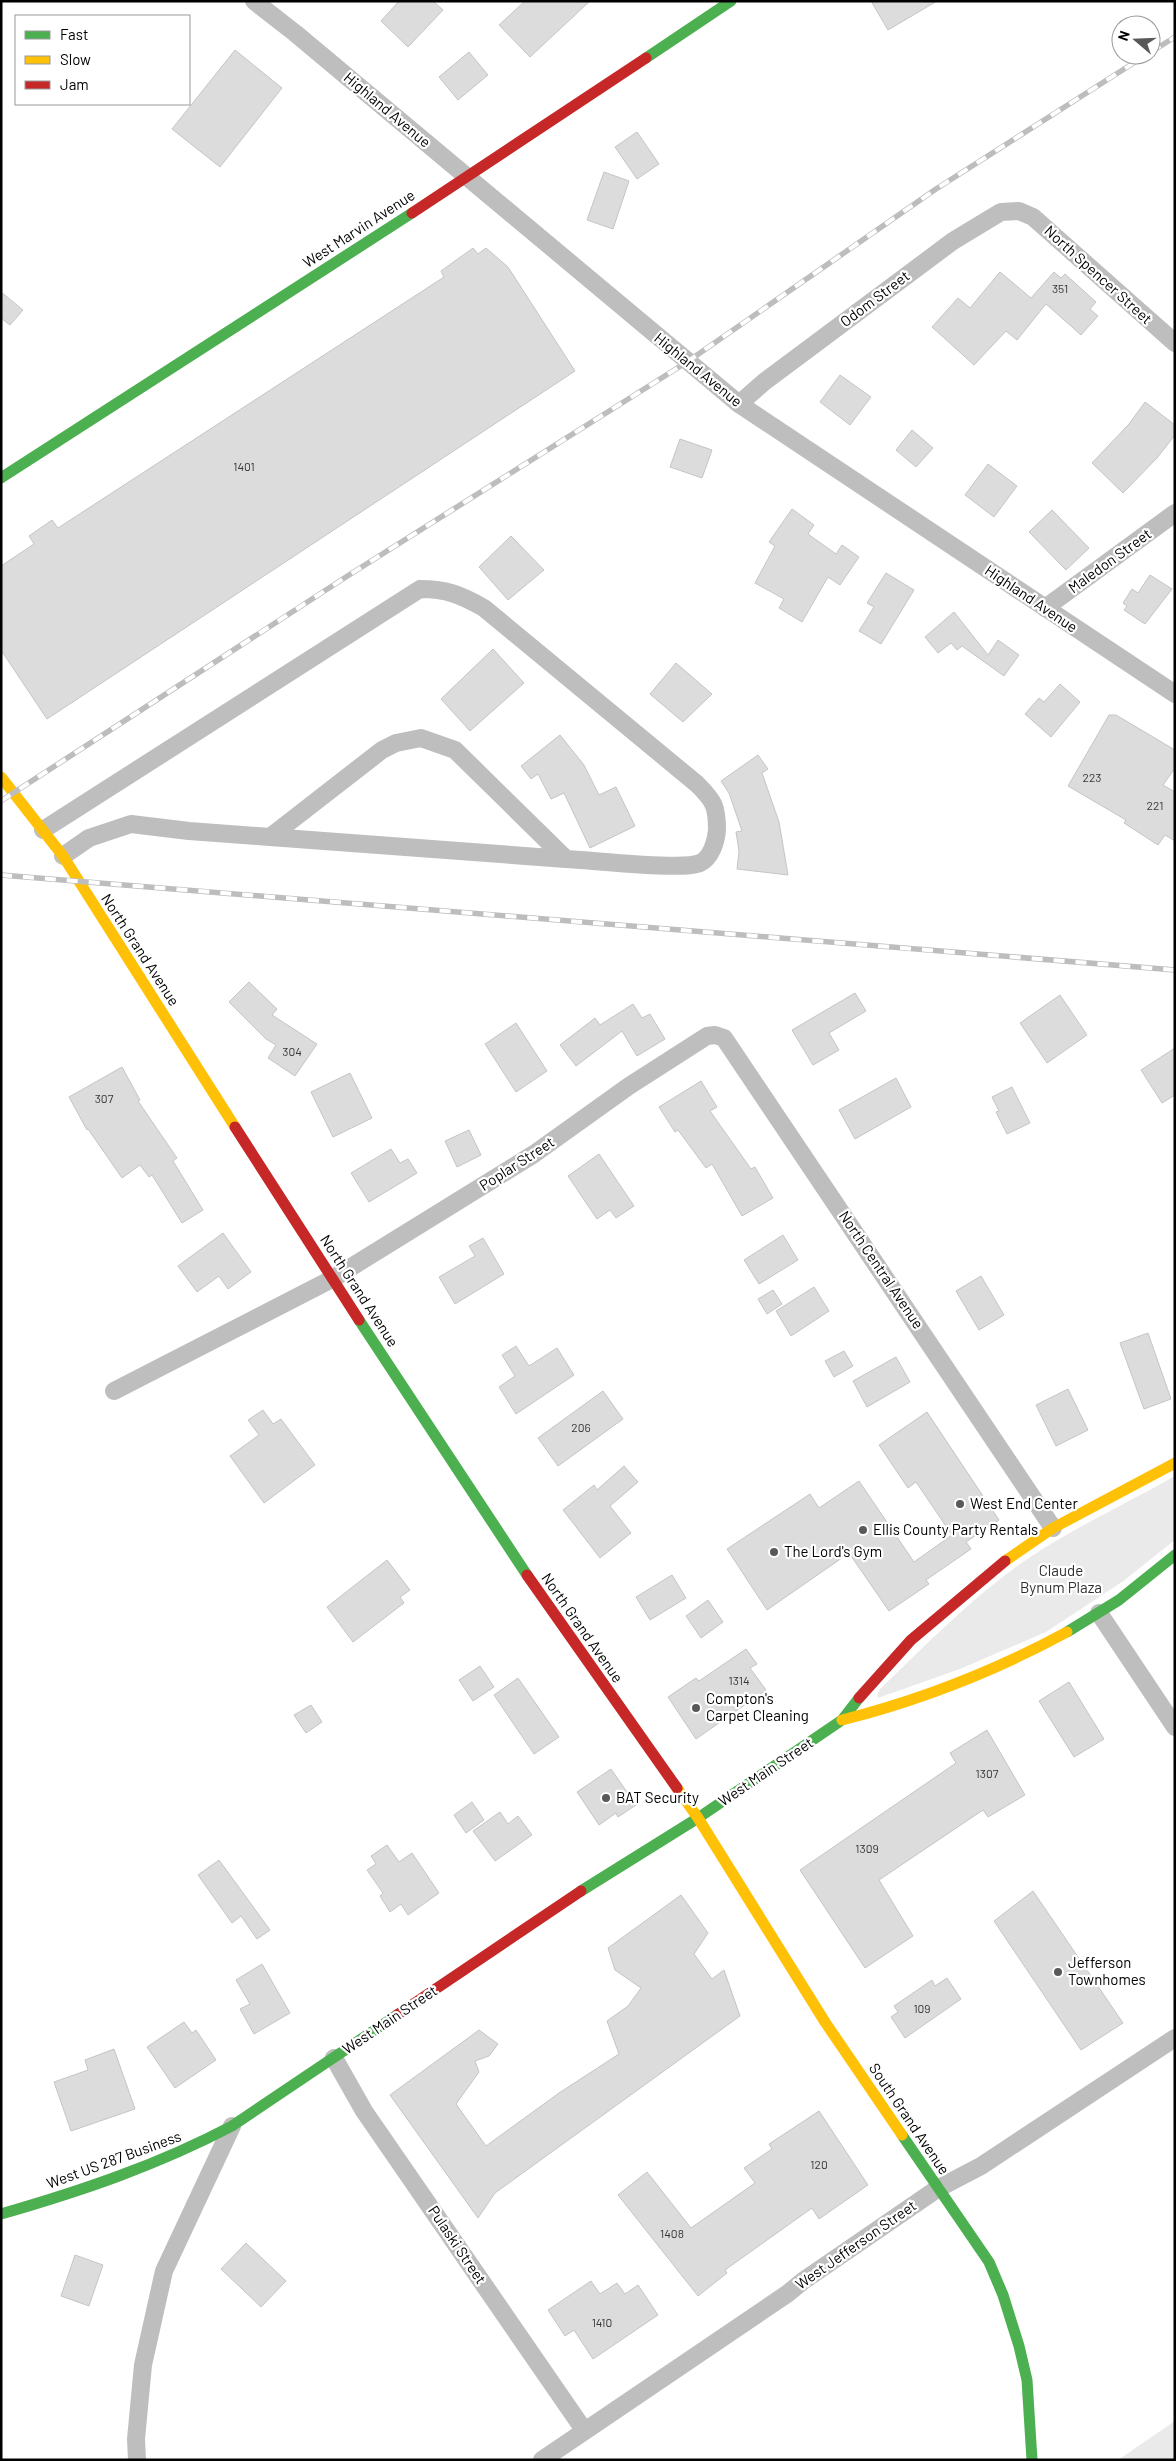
<svg xmlns="http://www.w3.org/2000/svg" width="1176" height="2461" viewBox="0 0 1176 2461" font-family="Barlow,sans-serif">
  <style>
    .green { fill: #eaeaea }
    .building { fill: #dcdcdc; stroke: #c5c5c5 }
    .lines { fill: none; stroke-linecap: round; stroke-linejoin: round }
    .street { stroke: #bebebe; stroke-width: 18 }
    .fast { stroke: #4caf50; stroke-width: 11 }
    .slow { stroke: #ffc107; stroke-width: 11 }
    .jam { stroke: #c62828; stroke-width: 11 }
    .rail-casing { stroke: #bdbdbd; stroke-width: 5.5 }
    .rail { stroke: #fff; stroke-width: 4; stroke-dasharray: 11; stroke-linecap: butt }
    .poi-dot { fill: #595959; stroke: #fff; stroke-width: 2 }
    .labels { text-anchor: middle; stroke-width: 4.5; stroke-linejoin: round; paint-order: stroke }
    .number-label { font-size: 12px; fill: #373737 }
    .street-label { font-size: 15px; fill: #000; stroke: #fff }
    .poi-label { font-size: 15px; fill: #000; stroke: #fff; text-anchor: start }
    .park-label { font-size: 15px; fill: #2f2f2f; stroke: #fff }
  </style>
  <rect width="100%" height="100%" fill="#fff"/>
  <!-- green -->
  <g class="green">
    <path d="M1175,1476V1540L1122,1582L1046,1632L960,1669L878,1698L877,1695L880,1689C931,1640 982,1587 1041,1550C1084,1523 1131,1501 1175,1476Z"/>
    <path d="M1175,2421V2460H1118Z"/>
  </g>
  <!-- building -->
  <g class="building">
    <path d="M399,1H433L443,10L408,47L381,21Z"/>
    <path d="M525,1H590L530,57L499,25Z"/>
    <path d="M871,1H937L888,30Z"/>
    <path d="M235,50L282,88L220,167L172,129Z"/>
    <path d="M469,52L488,75L458,100L439,77Z"/>
    <path d="M637,132L659,164L637,179L615,147Z"/>
    <path d="M604,172L629,181L613,229L587,220Z"/>
    <path d="M473,248L478,254L486,248L508,267L575,371L47,719L1,650V566L34,544L29,536L52,520L58,528L444,277L441,271Z"/>
    <path d="M1000,272L1031,298L1054,272L1061,278L1065,274L1096,302L1090,309L1098,316L1081,335L1046,304L1017,340L1006,331L974,365L932,327L958,298L970,308Z"/>
    <path d="M1,292L23,310L10,325L1,318Z"/>
    <path d="M840,375L871,397L850,425L820,402Z"/>
    <path d="M1145,402L1175,425V435L1157,458L1123,493L1092,463L1129,424Z"/>
    <path d="M912,430L933,448L916,467L896,450Z"/>
    <path d="M680,439L712,450L702,478L670,467Z"/>
    <path d="M988,464L1017,486L994,517L965,495Z"/>
    <path d="M792,509L814,525L808,534L836,554L842,545L859,557L840,585L828,577L802,622L779,608L784,599L755,583L775,546L769,542Z"/>
    <path d="M1052,510L1089,548L1066,570L1029,532Z"/>
    <path d="M511,536L544,570L508,600L479,567Z"/>
    <path d="M886,573L914,590L881,644L859,631L874,607L867,603Z"/>
    <path d="M1150,575L1172,589L1145,624L1124,610L1127,606L1123,603L1132,589L1138,593Z"/>
    <path d="M954,612L988,655L998,640L1019,655L1004,676L962,646L957,650L951,643L938,653L925,637Z"/>
    <path d="M493,649L524,683L470,731L441,699Z"/>
    <path d="M676,663L712,694L683,722L650,694Z"/>
    <path d="M1060,684L1080,702L1051,737L1025,714L1039,698L1044,702Z"/>
    <path d="M1109,715H1116L1175,750V768L1163,785L1175,792V841L1165,835L1158,845L1124,823L1126,820L1068,786Z"/>
    <path d="M560,735L584,765L599,795L616,787L635,826L590,848L564,793L551,799L538,774L531,779L521,766Z"/>
    <path d="M758,755L768,769L762,773L779,822L788,875L737,869L739,851L736,832L742,831L729,793L721,781Z"/>
    <path d="M249,982L277,1009L272,1015L317,1044L295,1076L268,1058L276,1045L266,1039L229,1002Z"/>
    <path d="M855,993L866,1011L829,1033L839,1050L813,1065L792,1030Z"/>
    <path d="M1060,995L1087,1035L1047,1063L1020,1023Z"/>
    <path d="M633,1004L642,1018L650,1014L665,1039L637,1056L622,1031L576,1066L560,1045L595,1018L600,1025Z"/>
    <path d="M516,1023L547,1071L516,1092L485,1044Z"/>
    <path d="M1175,1048V1095L1162,1103L1141,1070Z"/>
    <path d="M122,1067L140,1100L138,1101L177,1158L173,1161L203,1210L182,1223L152,1175L149,1177L140,1165L122,1178L88,1129L87,1130L69,1097Z"/>
    <path d="M350,1073L372,1118L333,1137L311,1092Z"/>
    <path d="M896,1078L911,1107L855,1139L839,1110Z"/>
    <path d="M701,1081L717,1107L710,1111L751,1169L755,1167L773,1198L742,1216L712,1164L706,1168L678,1130L675,1132L659,1107Z"/>
    <path d="M1012,1087L1030,1123L1007,1134L996,1112L999,1111L992,1097Z"/>
    <path d="M469,1130L481,1155L457,1167L445,1141Z"/>
    <path d="M391,1149L400,1163L408,1159L417,1173L369,1202L351,1173Z"/>
    <path d="M599,1154L634,1206L616,1218L610,1210L597,1219L568,1176Z"/>
    <path d="M223,1233L251,1272L228,1289L219,1276L197,1292L178,1266Z"/>
    <path d="M783,1235L798,1260L759,1284L744,1260Z"/>
    <path d="M483,1238L504,1274L455,1304L439,1277L475,1256L469,1246Z"/>
    <path d="M981,1276L1004,1315L979,1330L956,1291Z"/>
    <path d="M814,1287L829,1311L791,1336L776,1311Z"/>
    <path d="M773,1290L782,1304L767,1314L758,1299Z"/>
    <path d="M1148,1333L1171,1399L1144,1409L1120,1343Z"/>
    <path d="M516,1346L529,1366L557,1348L574,1375L516,1414L499,1387L515,1376L502,1355Z"/>
    <path d="M844,1351L853,1366L834,1377L825,1361Z"/>
    <path d="M896,1357L910,1382L867,1407L853,1381Z"/>
    <path d="M1068,1389L1088,1430L1056,1446L1036,1405Z"/>
    <path d="M603,1391L623,1419L558,1466L538,1438Z"/>
    <path d="M263,1410L273,1424L281,1419L315,1465L264,1503L230,1456L259,1435L248,1420Z"/>
    <path d="M927,1412L999,1520L966,1542L971,1549L926,1580L929,1584L889,1611L849,1553L767,1610L727,1549L810,1494L819,1508L859,1481L914,1562L952,1535L916,1482L908,1488L879,1445Z"/>
    <path d="M624,1466L638,1482L610,1506L631,1533L600,1558L563,1510L594,1485L597,1490Z"/>
    <path d="M387,1560L410,1590L400,1597L404,1603L353,1642L327,1607Z"/>
    <path d="M672,1575L686,1598L650,1620L636,1597Z"/>
    <path d="M708,1600L723,1622L701,1638L686,1616Z"/>
    <path d="M746,1649L757,1664L750,1668L766,1690L696,1739L668,1697L696,1678L699,1681Z"/>
    <path d="M480,1666L494,1687L473,1701L459,1680Z"/>
    <path d="M518,1678L559,1737L534,1754L494,1695Z"/>
    <path d="M1069,1682L1104,1739L1074,1757L1039,1701Z"/>
    <path d="M311,1705L322,1722L306,1733L294,1715Z"/>
    <path d="M987,1730L1025,1795L988,1817L983,1810L879,1880L913,1936L865,1968L800,1870L956,1763L950,1753Z"/>
    <path d="M611,1769L636,1805L618,1817L616,1813L599,1825L577,1792Z"/>
    <path d="M472,1802L484,1820L466,1833L454,1815Z"/>
    <path d="M500,1812L508,1824L518,1816L532,1835L495,1861L473,1831Z"/>
    <path d="M387,1845L399,1862L412,1853L439,1893L408,1915L401,1904L390,1912L380,1896L383,1893L367,1870L376,1864L371,1856Z"/>
    <path d="M219,1860L270,1930L257,1939L241,1916L232,1923L198,1875Z"/>
    <path d="M1033,1891L1123,2023L1081,2050L994,1921Z"/>
    <path d="M681,1895L708,1933L694,1954L712,1979L724,1970L740,2016L495,2193L478,2218L390,2095L479,2030L498,2044L489,2056L475,2061L479,2072L456,2104L486,2146L559,2093L619,2054L607,2021L628,2006L641,1988L615,1970L608,1948Z"/>
    <path d="M262,1964L290,2013L254,2034L240,2009L250,2004L236,1980Z"/>
    <path d="M947,1978L961,1999L905,2038L891,2017L898,2012L894,2006L932,1980L935,1986Z"/>
    <path d="M184,2022L192,2033L196,2030L216,2060L175,2088L147,2047Z"/>
    <path d="M114,2049L135,2109L71,2131L54,2082L88,2070L85,2060Z"/>
    <path d="M819,2111L868,2185L819,2219L812,2208L725,2270L727,2273L698,2296L618,2195L647,2172L691,2228L755,2183L744,2168L772,2149L769,2144Z"/>
    <path d="M246,2243L286,2281L261,2307L221,2269Z"/>
    <path d="M75,2255L103,2265L89,2306L61,2296Z"/>
    <path d="M591,2281L600,2294L617,2283L625,2294L638,2285L658,2315L593,2359L574,2330L565,2336L548,2310Z"/>
  </g>
  <g class="lines">
    <!-- street -->
    <g class="street">
      <path d="M254,1L295,33L739,404L1175,694"/>
      <path d="M739,404L764,382L953,241L986,221L1001,212L1019,211L1033,217L1175,343"/>
      <path d="M1045,608L1175,513"/>
      <path d="M43,830L420,589C447,589 461,595 484,608L697,784C714,801 717,806 717,830C716,842 711,858 700,863C683,871 591,860 566,859L455,750L421,738L396,743L382,750L270,837L189,831L131,824L89,838L63,856"/>
      <path d="M270,837L566,859"/>
      <path d="M114,1391L332,1279L534,1154L629,1086L707,1036L715,1035L724,1038L1053,1528"/>
      <path d="M1099,1613L1175,1727"/>
      <path d="M334,2058L364,2111L584,2430"/>
      <path d="M137,2460L136,2439L143,2365L164,2271L232,2126"/>
      <path d="M542,2460L787,2294L803,2281L937,2189L981,2166L1175,2038"/>
    </g>
    <!-- fast -->
    <g class="fast">
      <path d="M646,58L731,1"/>
      <path d="M1,478L412,213"/>
      <path d="M359,1320L527,1575"/>
      <path d="M1067,1632L1119,1600L1175,1555"/>
      <path d="M581,1891L698,1818L842,1720L859,1698"/>
      <path d="M902,2135L989,2262L1003,2295L1019,2346L1027,2380L1032,2460"/>
      <path d="M1,2214C81,2191 158,2165 232,2126L397,2015"/>
    </g>
    <!-- slow -->
    <g class="slow">
      <path d="M1,777L63,856L235,1127"/>
      <path d="M1005,1561L1053,1528L1175,1463"/>
      <path d="M842,1720C921,1700 995,1671 1067,1632"/>
      <path d="M677,1788L698,1818L825,2022L902,2135"/>
    </g>
    <!-- jam -->
    <g class="jam">
      <path d="M412,213L646,58"/>
      <path d="M235,1127L359,1320"/>
      <path d="M527,1575L677,1788"/>
      <path d="M859,1698L911,1640L1005,1561"/>
      <path d="M397,2015L581,1891"/>
    </g>
    <!-- rail casing -->
    <g class="rail-casing">
      <g id="rail">
        <path d="M1151,52L1175,37"/>
        <path d="M1,801L349,575L687,362L936,189L1146,55"/>
        <path d="M1,875L1175,970"/>
      </g>
    </g>
    <!-- rail -->
    <use href="#rail" class="rail"/>
  </g>
  <!-- markers -->
  <g class="poi-dot">
    <circle cx="960" cy="1504" r="5"/>
    <circle cx="863" cy="1530" r="5"/>
    <circle cx="774" cy="1552" r="5"/>
    <circle cx="696" cy="1708" r="5"/>
    <circle cx="606" cy="1798" r="5"/>
    <circle cx="1058" cy="1972" r="5"/>
  </g>
  <g class="labels">
    <!-- number labels -->
    <g class="number-label">
      <text x="1060" y="293">351</text>
      <text x="244" y="471">1401</text>
      <text x="1092" y="782">223</text>
      <text x="1155" y="810">221</text>
      <text x="292" y="1056">304</text>
      <text x="104" y="1103">307</text>
      <text x="581" y="1432">206</text>
      <text x="739" y="1685">1314</text>
      <text x="987" y="1778">1307</text>
      <text x="867" y="1853">1309</text>
      <text x="922" y="2013">109</text>
      <text x="819" y="2169">120</text>
      <text x="672" y="2238">1408</text>
      <text x="602" y="2327">1410</text>
    </g>
    <!-- street labels -->
    <g class="street-label">
      <text transform="translate(387 110) rotate(40)" y="5">Highland Avenue</text>
      <text transform="translate(359 229) rotate(-33)" y="5">West Marvin Avenue</text>
      <text transform="translate(1098 275) rotate(42)" y="5">North Spencer Street</text>
      <text transform="translate(875 299) rotate(-37)" y="5">Odom Street</text>
      <text transform="translate(698 370) rotate(39)" y="5">Highland Avenue</text>
      <text transform="translate(1110 561) rotate(-36)" y="5">Maledon Street</text>
      <text transform="translate(1031 599) rotate(34)" y="5">Highland Avenue</text>
      <text transform="translate(140 950) rotate(57)" y="5">North Grand Avenue</text>
      <text transform="translate(517 1164) rotate(-33)" y="5">Poplar Street</text>
      <text transform="translate(881 1270) rotate(56)" y="5">North Central Avenue</text>
      <text transform="translate(359 1291) rotate(57)" y="5">North Grand Avenue</text>
      <text transform="translate(582 1628) rotate(55)" y="5">North Grand Avenue</text>
      <text transform="translate(766 1772) rotate(-34)" y="5">West Main Street</text>
      <text transform="translate(390 2020) rotate(-34)" y="5">West Main Street</text>
      <text transform="translate(909 2119) rotate(56)" y="5">South Grand Avenue</text>
      <text transform="translate(114 2160) rotate(-20)" y="5">West US 287 Business</text>
      <text transform="translate(457 2245) rotate(56)" y="5">Pulaski Street</text>
      <text transform="translate(856 2245) rotate(-35)" y="5">West Jefferson Street</text>
    </g>
    <!-- poi labels -->
    <g class="poi-label">
      <text x="970" y="1509">West End Center</text>
      <text x="873" y="1535">Ellis County Party Rentals</text>
      <text x="784" y="1557">The Lord's Gym</text>
      <text x="706" y="1704">Compton's<tspan x="706" dy="17">Carpet Cleaning</tspan></text>
      <text x="616" y="1803">BAT Security</text>
      <text x="1068" y="1968">Jefferson<tspan x="1068" dy="17">Townhomes</tspan></text>
    </g>
    <!-- park labels -->
    <g class="park-label">
      <text x="1061" y="1576">Claude<tspan x="1061" dy="17">Bynum Plaza</tspan></text>
    </g>
  </g>
  <!-- border -->
  <rect width="1176" height="2461" fill="none" stroke="#000000" stroke-width="5"/>
  <!-- legend -->
  <rect x="15" y="15" width="175" height="90" fill="#ffffff" stroke="#999999"/>
  <rect x="25" y="31" width="25" height="8" fill="#4caf50" stroke="#999999"/>
  <text x="60" y="40" font-size="15" fill="#000000">Fast</text>
  <rect x="25" y="56" width="25" height="8" fill="#ffc107" stroke="#999999"/>
  <text x="60" y="65" font-size="15" fill="#000000">Slow</text>
  <rect x="25" y="81" width="25" height="8" fill="#c62828" stroke="#999999"/>
  <text x="60" y="90" font-size="15" fill="#000000">Jam</text>
  <!-- north arrow -->
  <g transform="translate(1136 40) rotate(289)"><circle r="24" fill="#ffffff" stroke="#999999"/>
  <path d="M0-4L9 19L0 12L-9 19Z" fill="#595959"/>
  <text y="-8" font-size="14" font-weight="bold" text-anchor="middle" fill="#000000">N</text>
  </g>
</svg>
